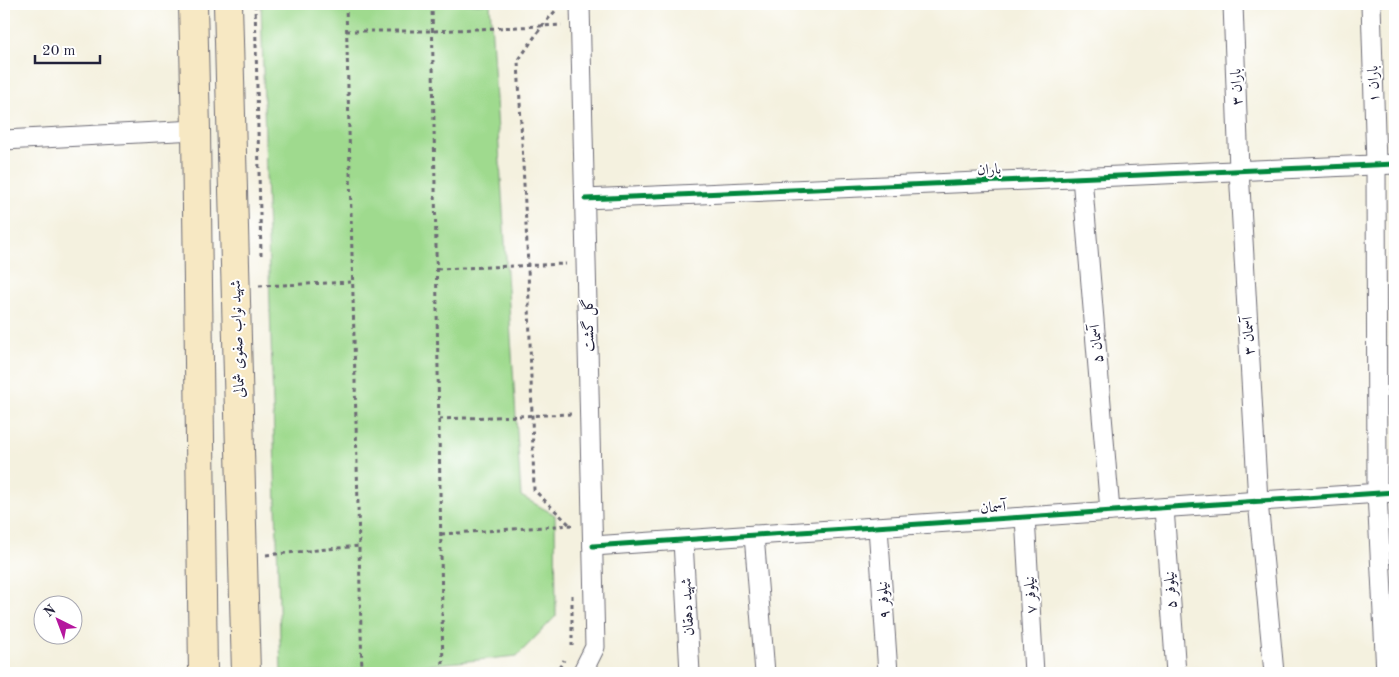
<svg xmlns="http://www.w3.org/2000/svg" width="1399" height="677" viewBox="0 0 1399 677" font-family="'Old Standard TT',Amiri,serif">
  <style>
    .green { fill: #9fda8e; stroke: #607e64 }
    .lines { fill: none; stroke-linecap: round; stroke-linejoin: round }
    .street-casing { stroke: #6c6a74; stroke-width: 21 }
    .secondary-casing { stroke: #6c6a74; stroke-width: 30 }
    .path { stroke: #6c6a74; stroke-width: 3; stroke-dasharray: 4 4; stroke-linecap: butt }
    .street { stroke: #fff; stroke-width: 19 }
    .secondary { stroke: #f7e8c3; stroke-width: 28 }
    .cycleway-casing { stroke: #fff; stroke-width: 8 }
    .cycleway { stroke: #00873e; stroke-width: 5 }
    .labels { text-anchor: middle; stroke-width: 4; stroke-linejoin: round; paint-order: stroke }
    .street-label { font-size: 15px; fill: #22223b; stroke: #fff }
  </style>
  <rect width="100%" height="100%" fill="#fff"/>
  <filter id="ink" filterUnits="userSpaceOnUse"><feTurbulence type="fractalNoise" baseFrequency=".02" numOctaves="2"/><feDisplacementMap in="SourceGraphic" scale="10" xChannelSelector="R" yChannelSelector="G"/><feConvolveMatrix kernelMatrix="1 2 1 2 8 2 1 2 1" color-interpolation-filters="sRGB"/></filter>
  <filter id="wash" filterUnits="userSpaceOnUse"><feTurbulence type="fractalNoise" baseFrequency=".0096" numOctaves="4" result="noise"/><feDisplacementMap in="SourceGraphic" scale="20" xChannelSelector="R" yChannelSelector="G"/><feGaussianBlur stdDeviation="1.12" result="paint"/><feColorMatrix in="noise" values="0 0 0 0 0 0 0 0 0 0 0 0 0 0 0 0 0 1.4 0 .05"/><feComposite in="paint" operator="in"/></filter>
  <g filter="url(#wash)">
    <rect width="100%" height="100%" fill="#f4f1df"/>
    <!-- green -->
    <path class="green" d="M261,4H490L521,496L555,515L556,616L517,656L350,673H281Z"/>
  </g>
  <g filter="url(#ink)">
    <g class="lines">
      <!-- street casing -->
      <g class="street-casing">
        <g id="street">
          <path d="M580,4L595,647L582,673"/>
          <path d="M1233,4L1239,170L1258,501L1274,673"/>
          <path d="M1371,4L1376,164L1377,493L1386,673"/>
          <path d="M4,140L196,130"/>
          <path d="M1082,177L1110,511"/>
          <path d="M585,199L1395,164"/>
          <path d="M1164,508L1176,673"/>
          <path d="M1025,517L1034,673"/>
          <path d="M878,527L888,673"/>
          <path d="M754,535L765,673"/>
          <path d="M683,540L690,673"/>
          <path d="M593,546L1395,492"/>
        </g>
      </g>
      <!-- secondary casing -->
      <g class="secondary-casing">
        <g id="secondary">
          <path d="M193,4L196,130L203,673"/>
          <path d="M228,4L246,673"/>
        </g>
      </g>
      <!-- path -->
      <g class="path">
        <path d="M255,4L261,255"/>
        <path d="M346,4L362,673"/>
        <path d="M432,4L443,673"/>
        <path d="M557,4V9L542,26L518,61L528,266L534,490L571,526"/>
        <path d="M346,31H433L562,25"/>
        <path d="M437,269L566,264"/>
        <path d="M259,286L352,282"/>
        <path d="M439,419L572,414"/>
        <path d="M441,534L572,525"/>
        <path d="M266,555L359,546"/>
        <path d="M572,595V646"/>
        <path d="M463,673L559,668L564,660"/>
      </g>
      <!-- street -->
      <use href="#street" class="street"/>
      <!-- secondary -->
      <use href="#secondary" class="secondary"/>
      <!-- cycleway casing -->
      <g class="cycleway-casing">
        <g id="cycleway">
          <path d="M585,199L1395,164"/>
          <path d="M593,546L1395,492"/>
        </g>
      </g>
      <!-- cycleway -->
      <use href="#cycleway" class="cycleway"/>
    </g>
  </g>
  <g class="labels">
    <!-- street labels -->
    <g class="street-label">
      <text transform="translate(1373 84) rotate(-92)" y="5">باران ۱</text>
      <text transform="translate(1236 87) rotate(-92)" y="5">باران ۳</text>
      <text transform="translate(989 169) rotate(-3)" y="5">باران</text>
      <text transform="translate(588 325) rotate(-91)" y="5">گل گشت</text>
      <text transform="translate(1248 336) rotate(-93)" y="5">آسمان ۳</text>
      <text transform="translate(237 339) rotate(-92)" y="5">شهید نواب صفوی شمالی</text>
      <text transform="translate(1096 344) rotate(-95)" y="5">آسمان ۵</text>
      <text transform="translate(993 507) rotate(-4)" y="5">آسمان</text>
      <text transform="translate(1170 590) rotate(-94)" y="5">نیلوفر ۵</text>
      <text transform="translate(1030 595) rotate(-94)" y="5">نیلوفر ۷</text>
      <text transform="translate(883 600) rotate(-94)" y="5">نیلوفر ۹</text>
      <text transform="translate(687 607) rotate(-93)" y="5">شهید دهقان</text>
    </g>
  </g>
  <!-- margin -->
  <rect width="1399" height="677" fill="none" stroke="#fff" stroke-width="20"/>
  <!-- north arrow -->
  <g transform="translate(58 620) rotate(318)"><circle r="24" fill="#ffffff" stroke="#a7a7b1"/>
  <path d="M0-4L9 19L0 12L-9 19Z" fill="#b5179e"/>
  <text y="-8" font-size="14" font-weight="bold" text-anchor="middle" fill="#22223b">N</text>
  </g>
  <!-- scale -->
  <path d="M35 55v8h65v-8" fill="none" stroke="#22223b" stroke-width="2.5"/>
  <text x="42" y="55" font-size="15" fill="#22223b" stroke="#ffffff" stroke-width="4" paint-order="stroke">20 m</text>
</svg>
